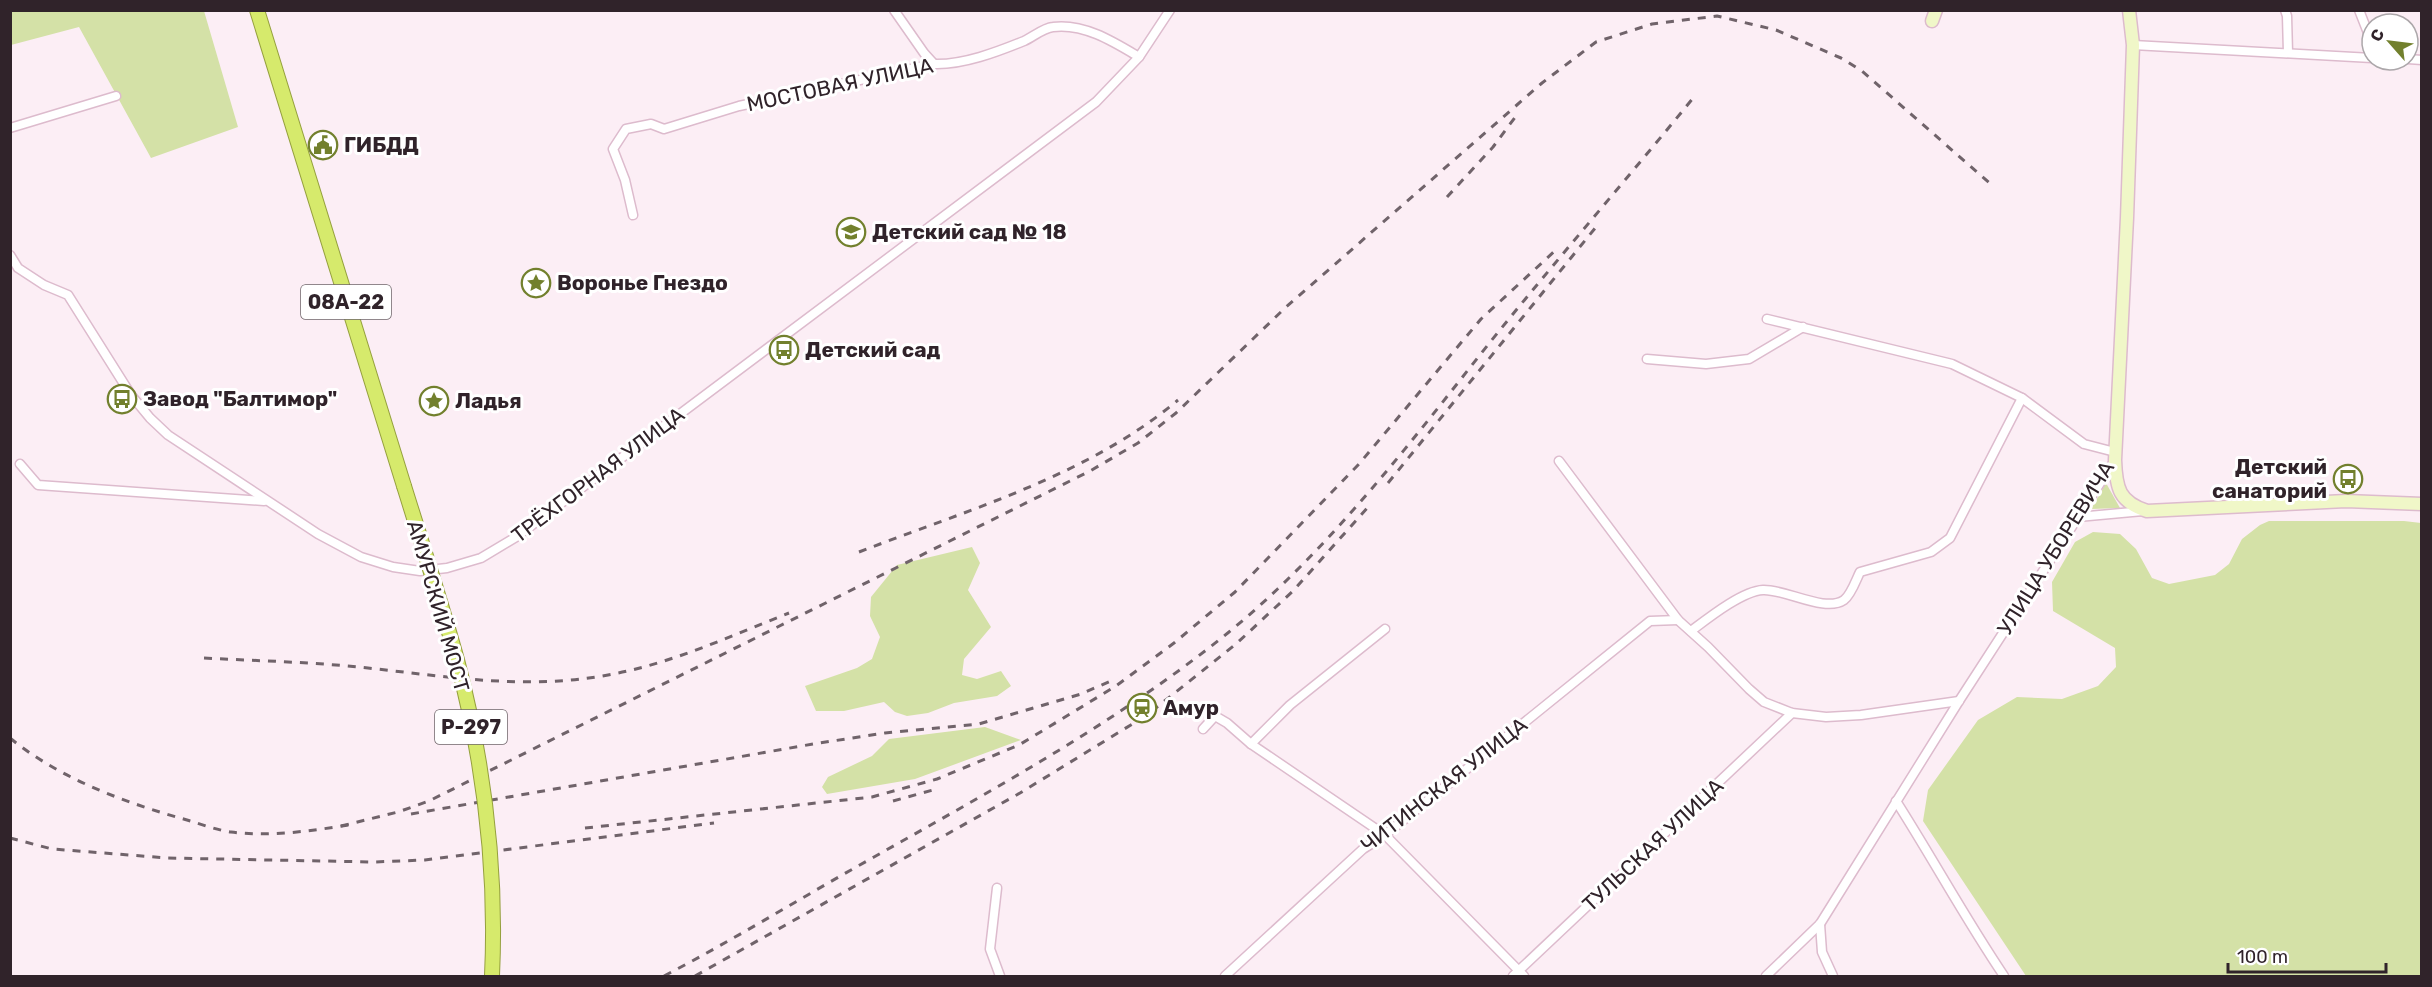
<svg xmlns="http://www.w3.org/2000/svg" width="2432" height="987" viewBox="0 0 2432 987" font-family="Rubik,sans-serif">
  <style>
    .green { fill: #d4e1a7 }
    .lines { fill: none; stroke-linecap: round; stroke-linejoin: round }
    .minor-casing { stroke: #ddbbcd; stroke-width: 11 }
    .secondary-casing { stroke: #ddbbcd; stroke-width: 15 }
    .trunk-casing { stroke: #95a03e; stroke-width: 16 }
    .minor { stroke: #fff; stroke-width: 8 }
    .secondary { stroke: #f0f7c8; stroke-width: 12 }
    .trunk { stroke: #d6ea6c; stroke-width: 14 }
    .rail { stroke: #70636a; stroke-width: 3; stroke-dasharray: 8 8; stroke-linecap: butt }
    .trunk-bridge-casing { stroke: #95a03e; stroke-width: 16; stroke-linecap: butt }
    .trunk-bridge { stroke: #d6ea6c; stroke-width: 14 }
    .labels { text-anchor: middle; stroke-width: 6; stroke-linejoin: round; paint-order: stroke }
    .shield { fill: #fff; stroke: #6e656a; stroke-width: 1.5 }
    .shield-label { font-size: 20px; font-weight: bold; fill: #30232a }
    .street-label { font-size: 21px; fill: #30232a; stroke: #fff }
    .poi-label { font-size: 21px; font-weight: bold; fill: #30232a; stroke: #fff; text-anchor: start }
  </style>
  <rect width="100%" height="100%" fill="#fceef5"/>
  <!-- green -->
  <g class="green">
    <path d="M11,11H204L238,127L151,158L79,27L11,45Z"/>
    <path d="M2106,483L2120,508L2091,509Z"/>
    <path d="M2269,521H2404L2421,523V976H2026L1923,821L1928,790L1978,720L2017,697L2062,699L2098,686L2116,667L2115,648L2053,611L2052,582L2075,542L2093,532L2120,534L2136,549L2152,578L2169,584L2215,575L2229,564L2242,539L2260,525Z"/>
    <path d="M972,547L980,563L968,590L991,627L964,659L962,675L977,679L1001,671L1011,686L997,696L954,703L928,713L907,716L895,712L884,702L844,711H816L805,686L857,668L872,659L880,637L870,616L871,597L897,565Z"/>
    <path d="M985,727L1021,740L915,779L827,794L822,787L828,777L872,756L889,739Z"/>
  </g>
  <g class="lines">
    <!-- minor casing -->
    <g class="minor-casing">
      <g id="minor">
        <path d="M894,10L924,53L934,64"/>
        <path d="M2285,10L2287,16L2288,53"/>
        <path d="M2359,10L2372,43"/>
        <path d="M2133,45L2372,58"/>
        <path d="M2408,59L2422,60"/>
        <path d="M10,128L116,96"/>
        <path d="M633,215L625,180L613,149L626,129L651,124L664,129L739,106L934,64C963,65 997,52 1024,41C1033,37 1043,28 1053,27C1084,23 1114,42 1139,57"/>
        <path d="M10,255L18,268L44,285L68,295L131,395L150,418L168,435L318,534L361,557L393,567L420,571L447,568L481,558L516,537L1096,102L1139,57L1170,10"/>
        <path d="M1767,319L1952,364L2022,398L2084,444L2115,452"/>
        <path d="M1647,359L1706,364L1749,359L1803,327"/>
        <path d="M1559,461L1678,620L1708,647L1749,689L1764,702L1792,713L1826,717L1861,715L1959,701"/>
        <path d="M20,464L38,485L264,501"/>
        <path d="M2078,517L2143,511"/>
        <path d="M1691,631C1707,619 1742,591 1763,590C1786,589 1825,613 1844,600C1851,595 1856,580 1860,572L1931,552L1950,538L2022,398"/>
        <path d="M1203,729L1215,716L1227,723L1251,744L1385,835L1524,976"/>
        <path d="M1251,744L1290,705L1385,629"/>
        <path d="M1896,801C1933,859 1966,920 2004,976"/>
        <path d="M997,888L990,949L1000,976"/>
        <path d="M1820,924L1822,952L1833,976"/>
        <path d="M1225,976L1363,849L1385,835L1650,621L1678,620"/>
        <path d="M1513,976L1792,713"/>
        <path d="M1766,976L1820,924L1959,701L2115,460"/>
      </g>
    </g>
    <!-- secondary casing -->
    <g class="secondary-casing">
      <g id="secondary">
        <path d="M2129,10L2133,45L2127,218L2115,460C2116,488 2119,502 2147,511L2346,501L2422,504"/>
        <path d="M1932,21L1936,10"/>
      </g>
    </g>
    <!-- trunk casing -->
    <g class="trunk-casing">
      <path id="trunk" d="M257,10L404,486"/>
    </g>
    <!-- minor -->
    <use href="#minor" class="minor"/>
    <!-- secondary -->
    <use href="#secondary" class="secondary"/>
    <!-- trunk -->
    <use href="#trunk" class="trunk"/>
    <!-- rail -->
    <g class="rail">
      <path d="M1447,197L1493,147L1519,112"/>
      <path d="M1388,483L1596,227"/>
      <path d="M859,552C967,510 1088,476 1178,400"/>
      <path d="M204,658C259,661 314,662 368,668C450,677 526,690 608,675C671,664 730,636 789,613"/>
      <path d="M10,738C60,779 126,803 187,820C201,824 216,830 231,832C270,837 310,831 349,825"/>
      <path d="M893,801L933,790"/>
      <path d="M411,814L813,744L885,733L979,724L1081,694L1113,680"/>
      <path d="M341,826L398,812L429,801L1090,471L1138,443L1176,413L1285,308L1542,83L1596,42L1652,24L1717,16L1776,30L1841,58L1862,71L1994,187"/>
      <path d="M585,828L872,797L937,779L1019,745L1116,686L1174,643L1235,592L1359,464L1481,319L1558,248"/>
      <path d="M10,838L52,849L167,858L374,862L425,860L714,823"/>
      <path d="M664,976C735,939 804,896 874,857C996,788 1119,721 1229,632C1330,549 1410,443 1491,341C1558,258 1627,179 1694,97"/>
      <path d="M695,976L1020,793L1147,715L1236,644L1293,591L1369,506"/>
    </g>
    <!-- trunk-bridge casing -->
    <g class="trunk-bridge-casing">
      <path id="trunk-bridge" d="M404,486C422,544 441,602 457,660C484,763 497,870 492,976"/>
    </g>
    <!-- trunk-bridge -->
    <use href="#trunk-bridge" class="trunk-bridge"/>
  </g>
  <!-- icons -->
  <defs>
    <g id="civic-ring" transform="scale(1.5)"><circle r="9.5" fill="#fff" stroke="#72802d" stroke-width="1.5"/><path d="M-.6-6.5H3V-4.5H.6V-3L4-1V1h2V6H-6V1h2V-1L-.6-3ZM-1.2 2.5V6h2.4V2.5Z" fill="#72802d"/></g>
    <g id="school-ring" transform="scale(1.5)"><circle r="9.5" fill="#fff" stroke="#72802d" stroke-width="1.5"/><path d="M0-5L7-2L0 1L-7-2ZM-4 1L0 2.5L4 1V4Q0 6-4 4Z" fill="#72802d"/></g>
    <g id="sight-ring" transform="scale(1.5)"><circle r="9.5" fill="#fff" stroke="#72802d" stroke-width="1.5"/><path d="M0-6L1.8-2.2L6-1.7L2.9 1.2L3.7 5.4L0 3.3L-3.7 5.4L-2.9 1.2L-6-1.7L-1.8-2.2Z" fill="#72802d"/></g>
    <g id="bus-ring" transform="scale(1.5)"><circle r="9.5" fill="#fff" stroke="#72802d" stroke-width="1.5"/><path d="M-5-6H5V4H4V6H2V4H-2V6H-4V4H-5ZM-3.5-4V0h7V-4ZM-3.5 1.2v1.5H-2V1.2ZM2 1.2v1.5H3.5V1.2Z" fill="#72802d"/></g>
    <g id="station-ring" transform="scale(1.5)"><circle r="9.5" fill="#fff" stroke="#72802d" stroke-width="1.5"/><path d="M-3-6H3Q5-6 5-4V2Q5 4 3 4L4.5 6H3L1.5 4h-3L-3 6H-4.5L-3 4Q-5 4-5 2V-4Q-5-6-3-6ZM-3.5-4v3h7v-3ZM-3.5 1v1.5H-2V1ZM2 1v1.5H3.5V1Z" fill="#72802d"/></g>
  </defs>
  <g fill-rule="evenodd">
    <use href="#civic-ring" x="323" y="145"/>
    <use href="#school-ring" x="851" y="232"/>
    <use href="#sight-ring" x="536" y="283"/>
    <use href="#bus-ring" x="784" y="350"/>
    <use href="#bus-ring" x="122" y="399"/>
    <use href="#sight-ring" x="434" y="401"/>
    <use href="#bus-ring" x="2348" y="479"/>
    <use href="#station-ring" x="1142" y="708"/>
  </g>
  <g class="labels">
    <!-- shield labels -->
    <g class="shield">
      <rect x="301" y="285" width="90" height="34" rx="4.5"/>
      <rect x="435" y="710" width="72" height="34" rx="4.5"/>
    </g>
    <g class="shield-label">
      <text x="346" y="309">08А-22</text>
      <text x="471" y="734">Р-297</text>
    </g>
    <!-- street labels -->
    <g class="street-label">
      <text transform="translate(840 85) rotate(-12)" y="7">МОСТОВАЯ УЛИЦА</text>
      <text transform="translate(598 475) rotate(-37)" y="7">ТРЁХГОРНАЯ УЛИЦА</text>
      <text transform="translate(2056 548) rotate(-58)" y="7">УЛИЦА УБОРЕВИЧА</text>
      <text transform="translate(438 606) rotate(74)" y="7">АМУРСКИЙ МОСТ</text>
      <text transform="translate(1444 785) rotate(-38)" y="7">ЧИТИНСКАЯ УЛИЦА</text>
      <text transform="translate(1653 845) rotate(-43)" y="7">ТУЛЬСКАЯ УЛИЦА</text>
    </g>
    <!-- poi labels -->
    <g class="poi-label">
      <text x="344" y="152">ГИБДД</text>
      <text x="872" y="239">Детский сад № 18</text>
      <text x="557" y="290">Воронье Гнездо</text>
      <text x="805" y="357">Детский сад</text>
      <text x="143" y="406">Завод "Балтимор"</text>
      <text x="455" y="408">Ладья</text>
      <text x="2327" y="474" text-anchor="end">Детский<tspan x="2327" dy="24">санаторий</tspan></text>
      <text x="1163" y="715">Амур</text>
    </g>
  </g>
  <!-- border -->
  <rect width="2432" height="987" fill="none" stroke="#30232a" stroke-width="24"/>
  <!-- north arrow -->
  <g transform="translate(2390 42) rotate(298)"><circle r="28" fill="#ffffff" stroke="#aca7aa" stroke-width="1.5"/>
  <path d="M0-4.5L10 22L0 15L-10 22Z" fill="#72802d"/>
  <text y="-9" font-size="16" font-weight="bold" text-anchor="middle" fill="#30232a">С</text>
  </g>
  <!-- scale -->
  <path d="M2228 963v9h158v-9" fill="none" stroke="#30232a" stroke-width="3"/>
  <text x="2237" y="963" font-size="18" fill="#30232a" stroke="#ffffff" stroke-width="4.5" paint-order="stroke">100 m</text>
</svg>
